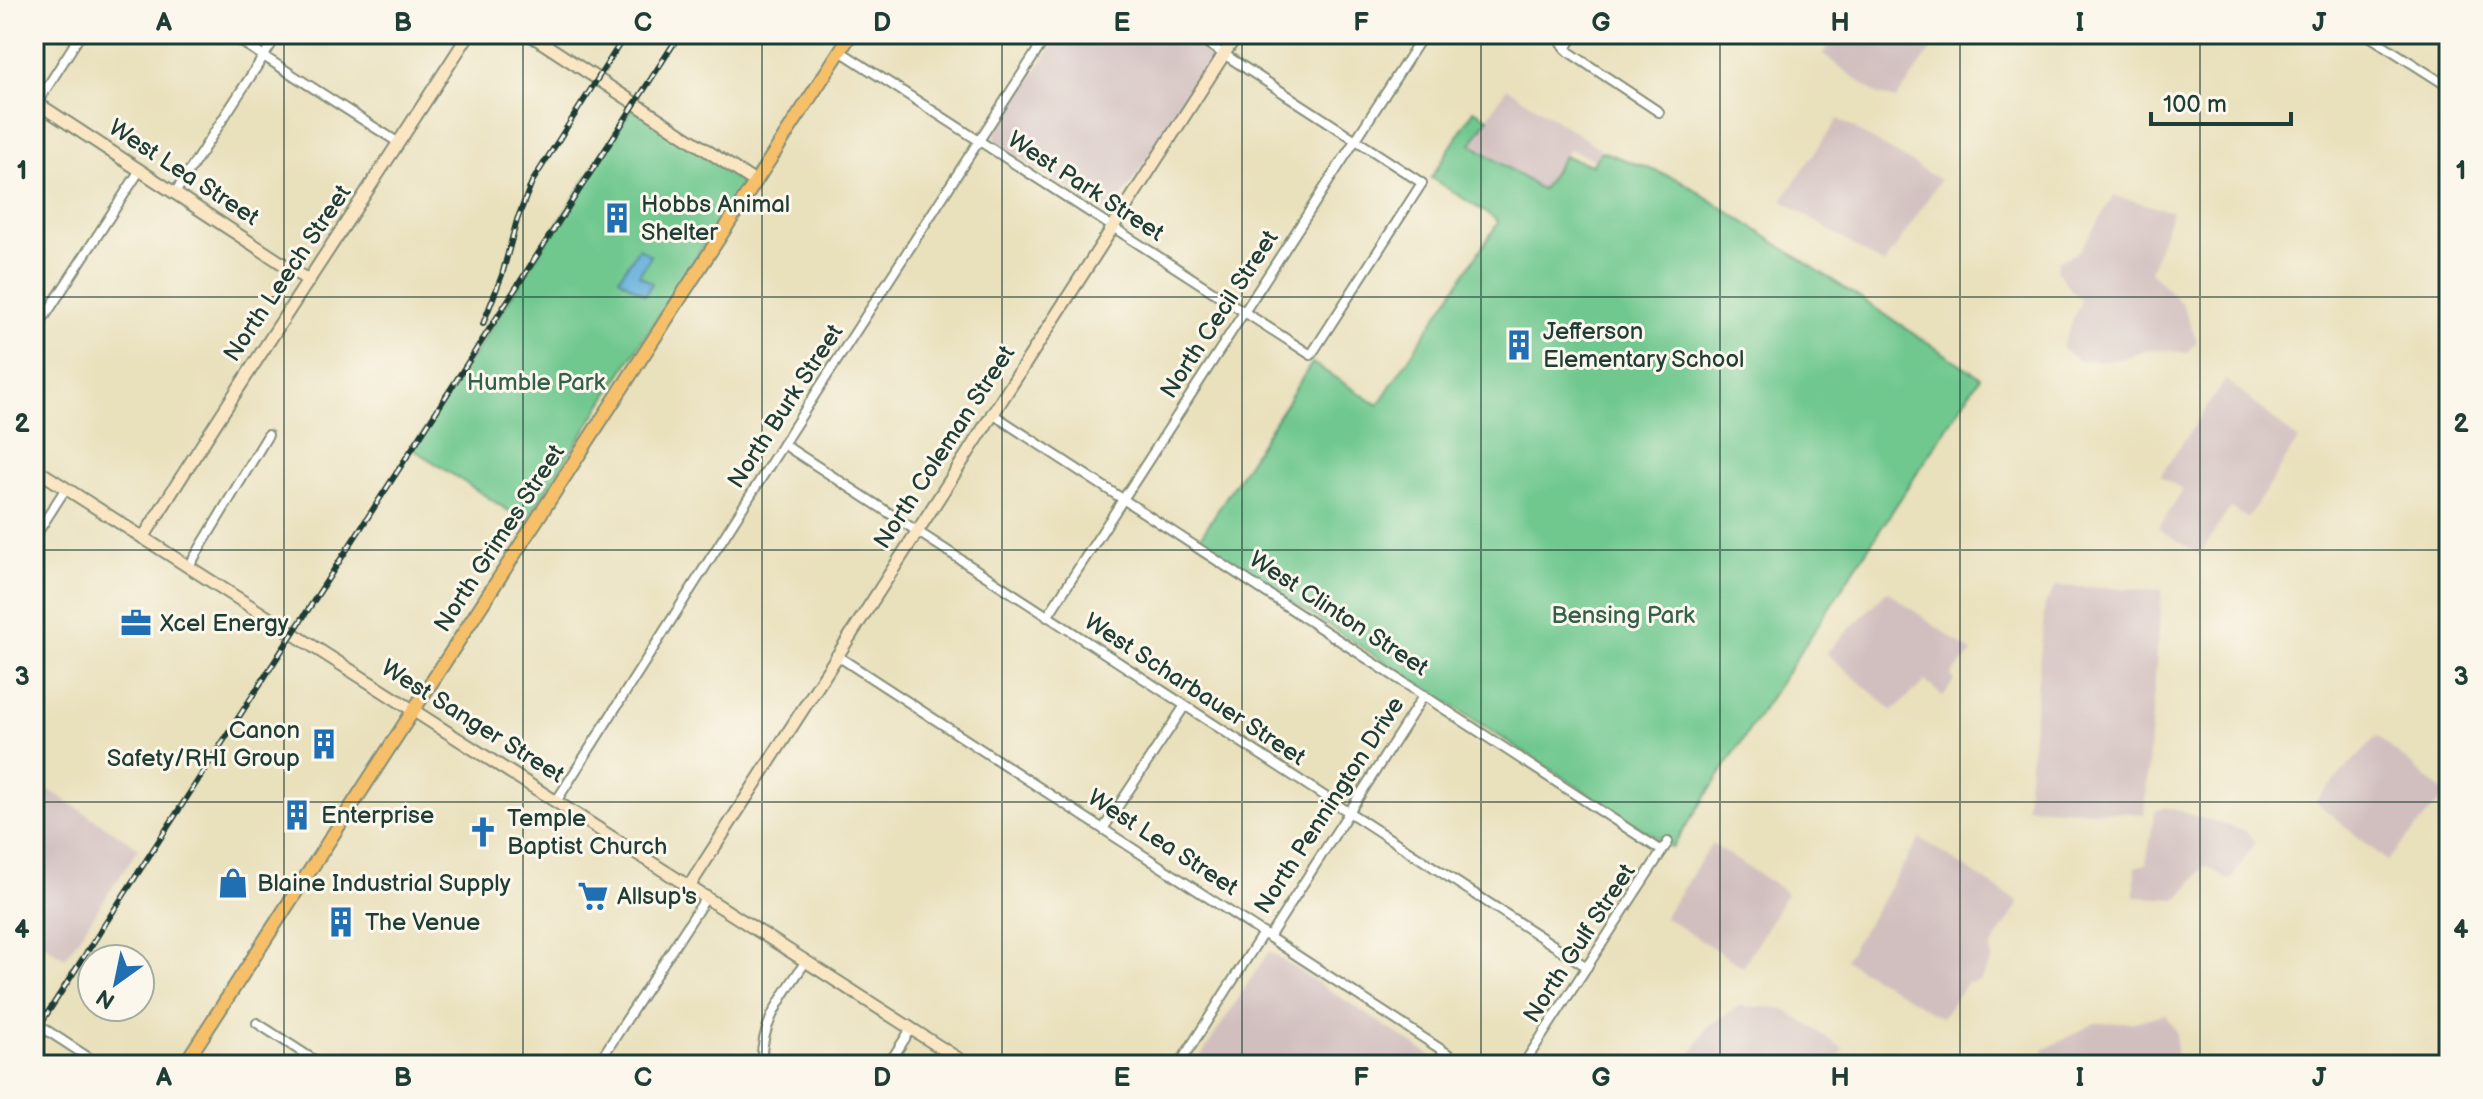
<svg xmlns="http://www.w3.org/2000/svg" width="2483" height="1099" viewBox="0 0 2483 1099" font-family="'Balsamiq Sans',sans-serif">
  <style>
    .industrial { fill: #d1bfbf }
    .green { fill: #6fc88f; stroke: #478262; stroke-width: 2 }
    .water { fill: #64aedc; stroke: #427688; stroke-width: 2 }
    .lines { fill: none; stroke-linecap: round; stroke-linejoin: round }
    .street-casing { stroke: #848e78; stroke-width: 12 }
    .secondary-casing { stroke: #848e78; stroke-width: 15 }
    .primary-casing { stroke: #848e78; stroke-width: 16 }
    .street { stroke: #fff; stroke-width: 8 }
    .secondary { stroke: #fbe6c4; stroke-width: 11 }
    .primary { stroke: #f6c06b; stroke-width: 12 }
    .rail-casing { stroke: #1f3d34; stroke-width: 6 }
    .rail { stroke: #fbf7ec; stroke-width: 3; stroke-dasharray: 9; stroke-linecap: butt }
    .grid { fill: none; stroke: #1f3d34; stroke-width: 2; stroke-opacity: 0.55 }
    .labels { text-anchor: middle; stroke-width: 6; stroke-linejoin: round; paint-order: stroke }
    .street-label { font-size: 24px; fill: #1f3d34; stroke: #fbf7ec }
    .poi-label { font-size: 24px; fill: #1f3d34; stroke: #fbf7ec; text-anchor: start }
    .park-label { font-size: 24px; fill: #33604b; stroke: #fbf7ec }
    .neatline { fill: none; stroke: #1f3d34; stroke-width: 3 }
    .grid-label { font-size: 26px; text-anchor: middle; font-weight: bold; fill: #1f3d34 }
  </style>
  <rect width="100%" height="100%" fill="#fbf7ec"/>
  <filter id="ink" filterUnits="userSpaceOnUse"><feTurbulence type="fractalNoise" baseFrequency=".0125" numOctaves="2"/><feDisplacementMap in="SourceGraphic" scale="16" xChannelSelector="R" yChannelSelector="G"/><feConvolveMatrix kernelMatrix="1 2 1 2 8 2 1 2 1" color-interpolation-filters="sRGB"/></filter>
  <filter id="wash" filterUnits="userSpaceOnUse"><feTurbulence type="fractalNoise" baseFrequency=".006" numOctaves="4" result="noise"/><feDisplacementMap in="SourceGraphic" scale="32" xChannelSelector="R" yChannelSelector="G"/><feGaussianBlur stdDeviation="1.8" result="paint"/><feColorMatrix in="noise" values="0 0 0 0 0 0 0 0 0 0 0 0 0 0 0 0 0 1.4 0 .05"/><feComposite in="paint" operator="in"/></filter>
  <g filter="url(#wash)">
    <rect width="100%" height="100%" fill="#e9e0bc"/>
    <!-- industrial -->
    <g class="industrial">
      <path d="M1060,34H1177L1214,58L1111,214L1106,213L997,144L995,139V134Z"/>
      <path d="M1837,34H1912L1933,47L1896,100L1876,94L1823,54Z"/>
      <path d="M1507,88L1601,149L1594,159L1569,149L1542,190L1471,144Z"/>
      <path d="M1838,119L1940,180L1884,265L1782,200Z"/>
      <path d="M2114,196L2172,211L2150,271L2182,304L2197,341L2188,353L2152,349L2120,359L2079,361L2061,348L2081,301L2056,271L2059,260L2078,253Z"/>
      <path d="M2226,379L2298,440L2248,518L2230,508L2200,554L2158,529L2183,490L2160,476Z"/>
      <path d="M2056,586L2162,590L2144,814L2026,807L2045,604Z"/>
      <path d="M1887,591L1972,653L1951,675L1955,681L1943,696L1925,681L1893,711L1826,653Z"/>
      <path d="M2377,736L2446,794L2387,861L2315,801Z"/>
      <path d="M34,780L139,848L65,958L34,938Z"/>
      <path d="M2165,807L2246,831L2256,842L2230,881L2205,866L2178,899L2135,897V867L2146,864L2155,811Z"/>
      <path d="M1920,838L2019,903L1991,948L1992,960L1980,981L1966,983L1942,1018L1845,960Z"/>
      <path d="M1712,844L1787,893L1743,967L1664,917Z"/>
      <path d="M1269,951L1439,1061L1437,1065H1195Z"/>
      <path d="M1739,1006L1783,1008L1844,1049L1833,1065H1685L1708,1026Z"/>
      <path d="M2165,1014L2176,1032V1065H2050L2043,1050L2095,1023L2134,1022Z"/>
    </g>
    <!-- green -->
    <g class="green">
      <path d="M632,108L735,175L741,181L739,190L526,522L413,449Z"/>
      <path d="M1474,110L1488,118L1471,144L1542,190L1564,156L1592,165L1601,151L1680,180L1980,377L1672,848L1198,541L1312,363L1378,405L1498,223L1497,220L1431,178Z"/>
    </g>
    <!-- water -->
    <path class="water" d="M639,248L651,256L639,275L652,283L645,295L619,278Z"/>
  </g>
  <g filter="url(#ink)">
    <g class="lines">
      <!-- street casing -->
      <g class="street-casing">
        <g id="street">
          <path d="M229,34L399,143"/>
          <path d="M1555,34L1569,52L1659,112"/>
          <path d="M2366,34L2449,87"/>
          <path d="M1566,49L1575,34"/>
          <path d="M840,51L1311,355L1422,183L1193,34"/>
          <path d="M37,103L81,34"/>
          <path d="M175,193L278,34"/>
          <path d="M34,333L140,170"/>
          <path d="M991,413L1662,851"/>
          <path d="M783,444L1587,967"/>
          <path d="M34,538L66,488"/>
          <path d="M188,568L268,435"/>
          <path d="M1047,617L1424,34"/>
          <path d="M836,655L1465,1065"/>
          <path d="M557,800L783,444L1048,34"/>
          <path d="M1103,829L1184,707"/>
          <path d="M1269,937L1424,695"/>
          <path d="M34,1022L100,1065"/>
          <path d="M257,1023L322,1065"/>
          <path d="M597,1065L707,896"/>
          <path d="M762,1065C759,1024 785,993 806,961"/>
          <path d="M888,1065L911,1029"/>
          <path d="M1179,1065L1263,933"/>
          <path d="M1523,1065L1668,842"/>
        </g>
      </g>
      <!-- secondary casing -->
      <g class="secondary-casing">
        <g id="secondary">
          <path d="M529,34L755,182"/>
          <path d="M34,101L309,281"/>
          <path d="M34,468L968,1065"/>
          <path d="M143,538C249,368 361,202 469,34"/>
          <path d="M690,885L1237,34"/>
        </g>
      </g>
      <!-- primary casing -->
      <g class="primary-casing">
        <path id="primary" d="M184,1065L851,34"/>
      </g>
      <!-- street -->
      <use href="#street" class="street"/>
      <!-- secondary -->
      <use href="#secondary" class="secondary"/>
      <!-- primary -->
      <use href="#primary" class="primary"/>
      <!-- rail casing -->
      <g class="rail-casing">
        <g id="rail">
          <path d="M483,324L502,275L517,220L532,182L626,34"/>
          <path d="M34,1034L680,34"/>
        </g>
      </g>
      <!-- rail -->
      <use href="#rail" class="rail"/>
    </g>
  </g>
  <!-- grid -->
  <path class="grid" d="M284,34V1065M523,34V1065M762,34V1065M1002,34V1065M1242,34V1065M1481,34V1065M1720,34V1065M1960,34V1065M2200,34V1065M34,297H2449M34,550H2449M34,802H2449"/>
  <!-- icons -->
  <defs>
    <g id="building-bare" transform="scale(2.4)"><path d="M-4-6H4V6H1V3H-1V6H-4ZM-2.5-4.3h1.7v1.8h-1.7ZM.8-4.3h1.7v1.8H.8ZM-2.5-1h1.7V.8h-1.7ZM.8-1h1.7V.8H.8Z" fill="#1f6fb2" stroke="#fbf7ec" stroke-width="2.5" paint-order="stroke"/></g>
    <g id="office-bare" transform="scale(2.4)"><path d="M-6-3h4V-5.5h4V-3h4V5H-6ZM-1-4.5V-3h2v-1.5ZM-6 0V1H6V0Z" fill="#1f6fb2" stroke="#fbf7ec" stroke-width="2.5" paint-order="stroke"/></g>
    <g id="church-bare" transform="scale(2.4)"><path d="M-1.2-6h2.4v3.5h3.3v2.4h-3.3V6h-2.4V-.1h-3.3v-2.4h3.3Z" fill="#1f6fb2" stroke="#fbf7ec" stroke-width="2.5" paint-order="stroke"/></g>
    <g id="shop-bare" transform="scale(2.4)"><path d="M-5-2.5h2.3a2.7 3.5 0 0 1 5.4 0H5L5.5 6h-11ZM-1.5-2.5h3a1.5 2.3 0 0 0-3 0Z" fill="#1f6fb2" stroke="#fbf7ec" stroke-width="2.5" paint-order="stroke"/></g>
    <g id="supermarket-bare" transform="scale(2.4)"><path d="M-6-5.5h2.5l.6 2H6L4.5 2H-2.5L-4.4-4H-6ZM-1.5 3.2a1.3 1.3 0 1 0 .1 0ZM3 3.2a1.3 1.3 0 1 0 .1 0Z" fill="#1f6fb2" stroke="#fbf7ec" stroke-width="2.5" paint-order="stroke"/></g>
  </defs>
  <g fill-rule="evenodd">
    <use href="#building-bare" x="617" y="218"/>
    <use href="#building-bare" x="1519" y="345"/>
    <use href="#office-bare" x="136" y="623"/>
    <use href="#building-bare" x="324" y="744"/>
    <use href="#building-bare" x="297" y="815"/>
    <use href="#church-bare" x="483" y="832"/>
    <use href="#shop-bare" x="233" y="883"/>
    <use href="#supermarket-bare" x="593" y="896"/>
    <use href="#building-bare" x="341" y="922"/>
  </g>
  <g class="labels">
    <!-- street labels -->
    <g class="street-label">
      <text transform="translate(184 172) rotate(33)" y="8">West Lea Street</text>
      <text transform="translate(1086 186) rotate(33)" y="8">West Park Street</text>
      <text transform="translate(287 273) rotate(-56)" y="8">North Leech Street</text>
      <text transform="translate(1219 314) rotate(-57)" y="8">North Cecil Street</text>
      <text transform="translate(785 406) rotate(-57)" y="8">North Burk Street</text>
      <text transform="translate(944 447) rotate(-57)" y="8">North Coleman Street</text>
      <text transform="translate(499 538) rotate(-57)" y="8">North Grimes Street</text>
      <text transform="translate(1339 613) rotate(33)" y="8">West Clinton Street</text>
      <text transform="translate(1195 689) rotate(33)" y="8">West Scharbauer Street</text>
      <text transform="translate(473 721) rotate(32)" y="8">West Sanger Street</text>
      <text transform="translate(1329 805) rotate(-57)" y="8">North Pennington Drive</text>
      <text transform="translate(1163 842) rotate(33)" y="8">West Lea Street</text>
      <text transform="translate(1579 943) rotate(-57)" y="8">North Gulf Street</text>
    </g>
    <!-- poi labels -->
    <g class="poi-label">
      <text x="641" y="212">Hobbs Animal<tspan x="641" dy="28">Shelter</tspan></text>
      <text x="1543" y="339">Jefferson<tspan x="1543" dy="28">Elementary School</tspan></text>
      <text x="160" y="631">Xcel Energy</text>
      <text x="300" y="738" text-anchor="end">Canon<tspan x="300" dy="28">Safety/RHI Group</tspan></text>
      <text x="321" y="823">Enterprise</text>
      <text x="507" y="826">Temple<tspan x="507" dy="28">Baptist Church</tspan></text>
      <text x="257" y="891">Blaine Industrial Supply</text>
      <text x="617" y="904">Allsup's</text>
      <text x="365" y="930">The Venue</text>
    </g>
    <!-- park labels -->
    <g class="park-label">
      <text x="536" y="390">Humble Park</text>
      <text x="1623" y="623">Bensing Park</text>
    </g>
  </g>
  <!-- margin -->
  <rect width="2483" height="1099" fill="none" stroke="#fbf7ec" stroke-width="88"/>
  <!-- north arrow -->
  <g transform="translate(116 983) rotate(213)"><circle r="38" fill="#fbf7ec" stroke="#a3ada2" stroke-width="2"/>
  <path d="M0-6L14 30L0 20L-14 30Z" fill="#1f6fb2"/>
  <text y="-12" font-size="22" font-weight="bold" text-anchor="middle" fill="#1f3d34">N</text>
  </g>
  <!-- scale -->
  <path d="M2151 112v12h140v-12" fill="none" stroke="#1f3d34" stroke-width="4"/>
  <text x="2163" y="112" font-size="24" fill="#1f3d34" stroke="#fbf7ec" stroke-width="6" paint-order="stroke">100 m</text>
  <rect x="44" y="44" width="2395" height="1011" class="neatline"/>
  <g class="grid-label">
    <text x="164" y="31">A</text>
    <text x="403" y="31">B</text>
    <text x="643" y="31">C</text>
    <text x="882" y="31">D</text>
    <text x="1122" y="31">E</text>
    <text x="1361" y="31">F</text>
    <text x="1601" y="31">G</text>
    <text x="1840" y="31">H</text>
    <text x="2080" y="31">I</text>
    <text x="2319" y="31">J</text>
    <text x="22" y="179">1</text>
    <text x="2461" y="179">1</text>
    <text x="22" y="432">2</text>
    <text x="2461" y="432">2</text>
    <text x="22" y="685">3</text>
    <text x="2461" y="685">3</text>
    <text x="22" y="938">4</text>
    <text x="2461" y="938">4</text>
    <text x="164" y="1086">A</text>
    <text x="403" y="1086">B</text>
    <text x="643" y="1086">C</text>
    <text x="882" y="1086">D</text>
    <text x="1122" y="1086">E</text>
    <text x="1361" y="1086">F</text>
    <text x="1601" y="1086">G</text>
    <text x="1840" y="1086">H</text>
    <text x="2080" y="1086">I</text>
    <text x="2319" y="1086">J</text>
  </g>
</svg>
